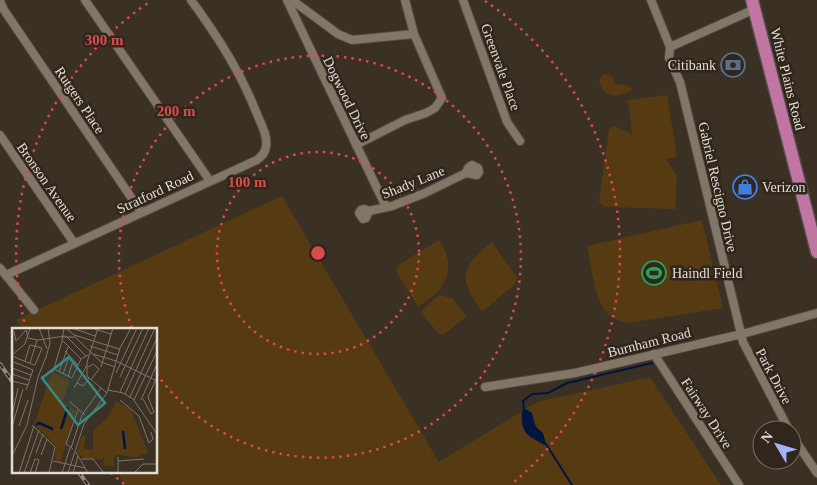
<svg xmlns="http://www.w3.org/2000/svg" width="817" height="485" viewBox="0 0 817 485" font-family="Georgia,serif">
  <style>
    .green { fill: #563a12 }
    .water { fill: #00153f }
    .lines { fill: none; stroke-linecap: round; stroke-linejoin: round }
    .stream { stroke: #00153f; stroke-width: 2 }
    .street-casing { stroke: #534b41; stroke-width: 10 }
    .primary-casing { stroke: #534b41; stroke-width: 15 }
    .street { stroke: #817668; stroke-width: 8 }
    .primary { stroke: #c075a2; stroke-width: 12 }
    .rail-casing { stroke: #928a80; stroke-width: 4 }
    .rail { stroke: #30261b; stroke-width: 2; stroke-dasharray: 5.5; stroke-linecap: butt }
    .ring { fill: none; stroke: #d94c4b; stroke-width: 2.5; stroke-dasharray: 2.5 5 }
    .labels { text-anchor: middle; stroke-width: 5; stroke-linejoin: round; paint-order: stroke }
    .poi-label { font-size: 14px; fill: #e3dcd5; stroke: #30261b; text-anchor: start }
    .street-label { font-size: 14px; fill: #e3dcd5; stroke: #30261b }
    .inset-river { fill: none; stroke: #00153f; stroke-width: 2.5 }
    .inset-road { fill: none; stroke: #7e756b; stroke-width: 1 }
    .view { fill: #398a83; fill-opacity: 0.15; stroke: #398a83; stroke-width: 2.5 }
    .inset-edge { fill: none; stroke: #e3dcd5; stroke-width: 2.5 }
    .centre { fill: #d94c4b; stroke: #30261b; stroke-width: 2.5 }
    .ring-label { font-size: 15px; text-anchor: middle; font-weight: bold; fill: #d94c4b; stroke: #30261b; stroke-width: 5; stroke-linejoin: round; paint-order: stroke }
  </style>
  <rect width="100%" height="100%" fill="#3a3024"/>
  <!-- green -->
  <g class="green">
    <path d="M604,74L612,76L615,84L627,85L632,89C620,99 602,99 599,80Z"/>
    <path d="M667,95L677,157L666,159L677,176L675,209L605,207L599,202L609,129L614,126L632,134L628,100Z"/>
    <path d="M282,196L439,462L537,402L650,377L721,485H125L116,471H156V329H22L16,320Z"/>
    <path d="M702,220L723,308L628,323C620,321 613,319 607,313C595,301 591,263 587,246Z"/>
    <path d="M439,240C450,256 452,273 440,289C435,296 425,301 418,307L396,272L397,266Z"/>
    <path d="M492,242L517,278L515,284L482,312C458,278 460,268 492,242Z"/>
    <path d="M439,295L452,298L467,316L443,335L439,334L420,312Z"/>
  </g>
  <!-- water -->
  <path class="water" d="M526,409L532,413L534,422L537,428L543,433L546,444L544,445C541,442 538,442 534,439C522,433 521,423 522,411Z"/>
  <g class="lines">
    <!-- stream -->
    <g class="stream">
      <path d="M524,410L523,401L532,394L548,393L567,383L652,363"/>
      <path d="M546,444L572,485"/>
    </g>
    <!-- street casing -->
    <g class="street-casing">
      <g id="street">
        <path d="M85,0L210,181"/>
        <path d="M287,0L386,207"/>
        <path d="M292,0L338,34L352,40L414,34"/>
        <path d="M463,0L507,122L520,141"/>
        <path d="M651,0L670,47L669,58L680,82L743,342L789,430"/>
        <path d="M0,1L4,10L141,212"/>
        <path d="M670,47L755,9"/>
        <path d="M0,135L74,243"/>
        <path d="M356,145L405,120L426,113L435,108L442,98L414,34L405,0"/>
        <path d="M369,211L366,218L363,219L359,213L361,210L364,209L369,211L392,206L425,193L466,173L477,175L479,172L478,168L472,165L468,168L466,173"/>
        <path d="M0,268L34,310"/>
        <path d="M6,275L257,160C262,156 265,153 266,147C268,136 261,124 257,114C240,71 218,37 191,0"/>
        <path d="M654,354L739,485"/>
        <path d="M485,387L575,373L746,333L817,313"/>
        <path d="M792,436L817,473"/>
      </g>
    </g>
    <!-- primary casing -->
    <g class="primary-casing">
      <path id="primary" d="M752,0L817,252"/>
    </g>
    <!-- street -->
    <use href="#street" class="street"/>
    <!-- primary -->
    <use href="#primary" class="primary"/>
    <!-- rail casing -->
    <g class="rail-casing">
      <g id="rail">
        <path d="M0,364L14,384"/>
        <path d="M78,471L88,485"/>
      </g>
    </g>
    <!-- rail -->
    <use href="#rail" class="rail"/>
  </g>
  <!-- distance rings -->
  <g class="ring">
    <circle cx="318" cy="253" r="101"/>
    <path d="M132 328A201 201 0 1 1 156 373"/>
    <path d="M124 484A302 302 0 0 1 110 472M26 329A302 302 0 0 1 151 1M485 1A302 302 0 0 1 512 484"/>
  </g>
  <!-- icons -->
  <defs>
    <g id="bank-ring" transform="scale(1.25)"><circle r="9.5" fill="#30261b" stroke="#5c6f8a" stroke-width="1.5"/><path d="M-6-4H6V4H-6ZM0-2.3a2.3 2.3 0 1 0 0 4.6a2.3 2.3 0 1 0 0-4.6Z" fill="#5c6f8a"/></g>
    <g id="shop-ring" transform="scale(1.25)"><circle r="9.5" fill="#30261b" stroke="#3f7fe0" stroke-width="1.5"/><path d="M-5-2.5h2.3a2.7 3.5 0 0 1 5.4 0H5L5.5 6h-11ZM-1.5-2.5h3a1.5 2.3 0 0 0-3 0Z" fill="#3f7fe0"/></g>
    <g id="stadium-ring" transform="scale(1.25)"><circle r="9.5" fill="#30261b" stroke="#2e9e5b" stroke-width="1.5"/><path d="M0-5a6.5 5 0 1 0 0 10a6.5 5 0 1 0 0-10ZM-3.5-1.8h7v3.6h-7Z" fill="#2e9e5b"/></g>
  </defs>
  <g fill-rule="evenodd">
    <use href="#bank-ring" x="733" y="65"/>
    <use href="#shop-ring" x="745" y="187"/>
    <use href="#stadium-ring" x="654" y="273"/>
  </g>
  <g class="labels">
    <!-- poi labels -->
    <g class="poi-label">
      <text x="716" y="70" text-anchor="end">Citibank</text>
      <text x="762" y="192">Verizon</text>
      <text x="672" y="278">Haindl Field</text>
    </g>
    <!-- street labels -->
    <g class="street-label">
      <text transform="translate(501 67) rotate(70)" y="5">Greenvale Place</text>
      <text transform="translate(788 79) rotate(76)" y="5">White Plains Road</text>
      <text transform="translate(347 98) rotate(64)" y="5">Dogwood Drive</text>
      <text transform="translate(80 100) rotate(56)" y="5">Rutgers Place</text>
      <text transform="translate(47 182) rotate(55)" y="5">Bronson Avenue</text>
      <text transform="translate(413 182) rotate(-22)" y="5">Shady Lane</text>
      <text transform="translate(718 187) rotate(77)" y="5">Gabriel Rescigno Drive</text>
      <text transform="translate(155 192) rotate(-25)" y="5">Stratford Road</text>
      <text transform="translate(649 342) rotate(-14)" y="5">Burnham Road</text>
      <text transform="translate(774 376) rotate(62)" y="5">Park Drive</text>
      <text transform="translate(707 413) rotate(57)" y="5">Fairway Drive</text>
    </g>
  </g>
  <!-- overview -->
  <g transform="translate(12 328)">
    <rect width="145" height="145" fill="#3a3024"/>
    <path d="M40,44L58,53L50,74L64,82L49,134L43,132L44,118L22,96ZM104,73L119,82L136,124L124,129L105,127L102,129V139L91,137L92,129L89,132L71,130L65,123L70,107L74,108L72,121L81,122V103L95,90Z" fill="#563a12"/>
    <path class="inset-river" d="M24,97L27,95L41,101M49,101L56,79M111,103L113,121"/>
    <path class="inset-road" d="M27,0L35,21M52,0L50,12L69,31M54,0L62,7L107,21M60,0L83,8M79,0L99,6M86,0L75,34V48L95,65M2,3L4,13L14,2L16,10L26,12L53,8M54,8L74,28M51,9H63L89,34L103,39M78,18L106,27M53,23L66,37M81,26L104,33L145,53M0,27L13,16L18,0M0,28L22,37H23L30,20L18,17L13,33M2,34L21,42L14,62M18,35L25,12M76,39L81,36L87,41L79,52M89,39L101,0M0,40L19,47M42,41L60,50L69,31L76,27M41,44L50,13M47,44L56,19M104,45L125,0M0,46L17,52M51,46L57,29M56,49L61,33M108,49L131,0M0,53L16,57M65,55L71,58L77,50M62,60L75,37M96,62L111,65L121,71L145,106M108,64L137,0M113,66L143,0M118,69L145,10M131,71L139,86L142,84L136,69L145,49M108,72L127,88L137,115L141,111L139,104M122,72L145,23M129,72L145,36M57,73L73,87M0,88L6,60M20,97L43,119L37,145M7,98L16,72M0,99L11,61M59,120L70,87L89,60M61,121L54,116L66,82M64,124L76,145M24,125L31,106M29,127L35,111M0,128L15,97L26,49L34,29L38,15L36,0M106,129V145M70,131H81L92,145M41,133L73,140M106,133L132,131M7,145L22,98M12,145L27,102M18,145L23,131L27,132L23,145M50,145L58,120M56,145L72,96L95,65L108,20L119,0M61,145L66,128M122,145L131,136H144"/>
    <path class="view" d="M57,29L93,75L66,97L30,50Z"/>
    <rect width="145" height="145" class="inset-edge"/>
  </g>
  <circle cx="318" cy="253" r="8" class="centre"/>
  <g class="ring-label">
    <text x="104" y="45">300 m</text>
    <text x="176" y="116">200 m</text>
    <text x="247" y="187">100 m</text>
  </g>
  <!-- north arrow -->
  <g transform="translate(777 445) rotate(308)"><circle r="24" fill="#30261b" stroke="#786f65"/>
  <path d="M0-4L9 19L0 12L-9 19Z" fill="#a1b3fd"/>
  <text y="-8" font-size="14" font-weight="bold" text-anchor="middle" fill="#e3dcd5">N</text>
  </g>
</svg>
